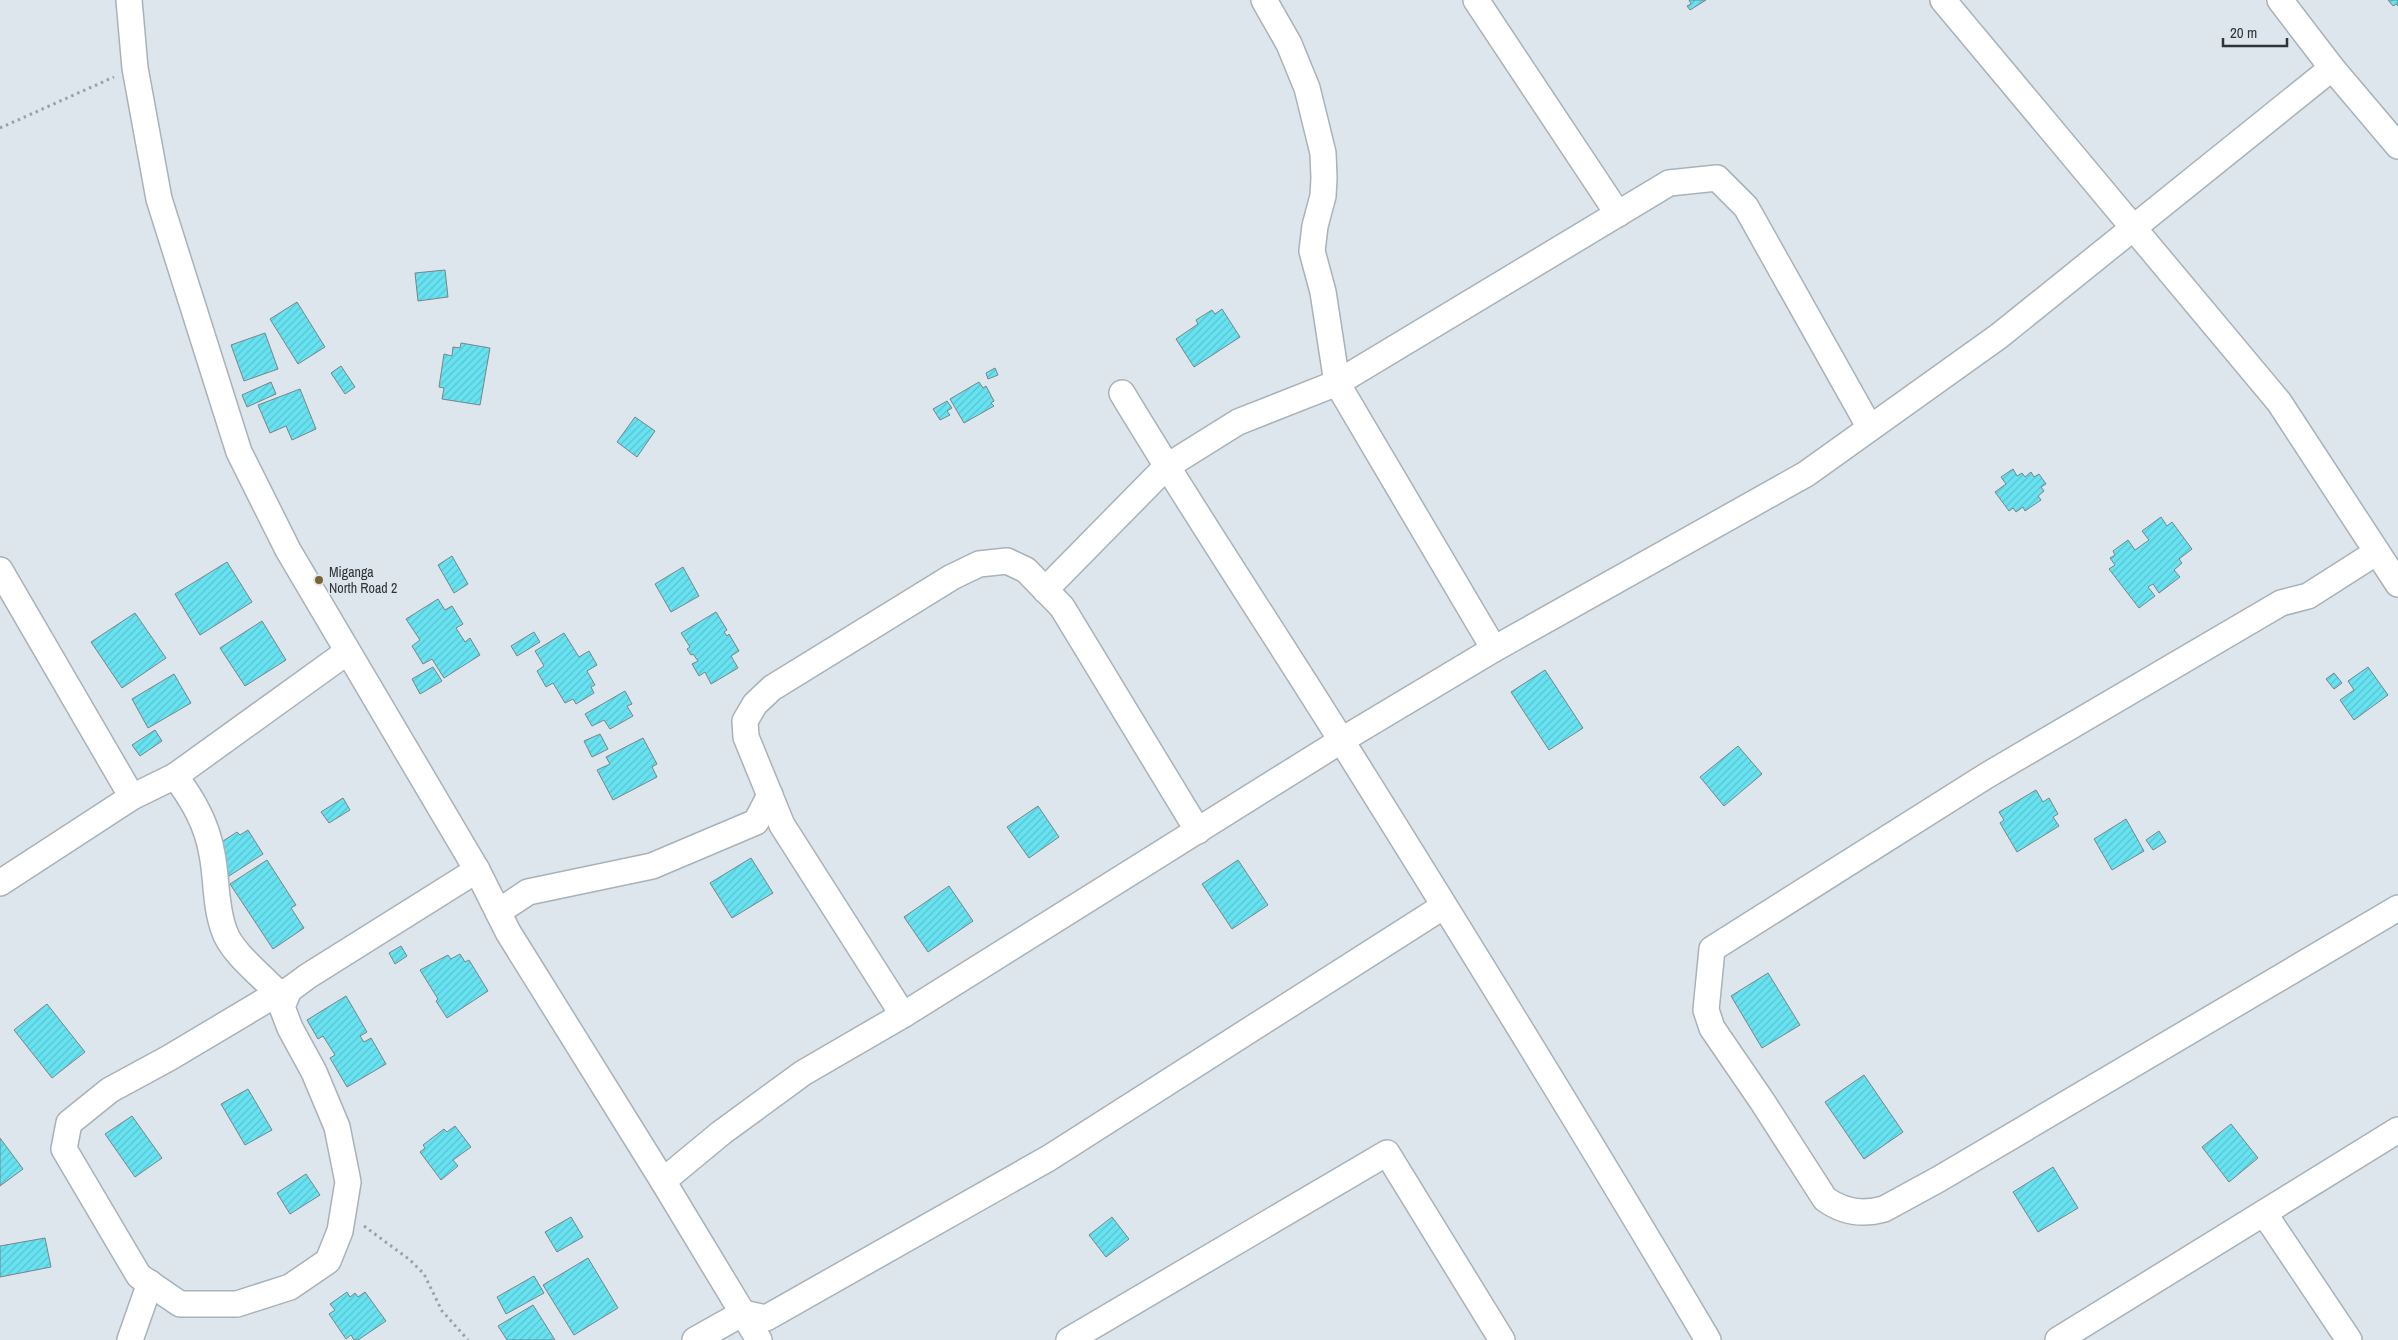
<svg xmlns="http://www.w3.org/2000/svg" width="2398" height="1340" viewBox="0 0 2398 1340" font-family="'Archivo Narrow',sans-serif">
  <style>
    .building { fill: url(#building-hatch); stroke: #798587 }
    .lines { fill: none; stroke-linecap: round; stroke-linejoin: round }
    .minor-casing { stroke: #a9b2b9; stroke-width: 28 }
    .path { stroke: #9aa1a6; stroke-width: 3; stroke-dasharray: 2.5 4; stroke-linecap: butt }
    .minor { stroke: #fff; stroke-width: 25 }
    .poi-dot { fill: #796533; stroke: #dce6ec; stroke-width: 2 }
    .labels { text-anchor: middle; stroke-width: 4; stroke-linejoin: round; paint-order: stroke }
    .poi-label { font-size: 14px; fill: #313437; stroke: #dce6ec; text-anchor: start }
  </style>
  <defs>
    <pattern id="building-hatch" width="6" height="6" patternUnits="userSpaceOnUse" patternTransform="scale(1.25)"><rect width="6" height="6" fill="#67e2f1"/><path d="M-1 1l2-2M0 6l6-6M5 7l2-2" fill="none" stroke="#5ac2cf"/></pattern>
  </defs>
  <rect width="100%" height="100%" fill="#dce6ec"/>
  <!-- building -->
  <g class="building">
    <path d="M1689,0H1706L1690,10L1687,6L1691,4Z"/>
    <path d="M2388,0H2398V6L2396,4L2393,6Z"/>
    <path d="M445,270L448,297L418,301L415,273Z"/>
    <path d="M297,302L325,347L298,364L270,319Z"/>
    <path d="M1222,309L1240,337L1194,367L1176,339L1198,324L1196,320L1212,310L1215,314Z"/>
    <path d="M265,333L278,369L244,381L231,345Z"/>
    <path d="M461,343L490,348L480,405L442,399L444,388L439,387L444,354L452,356L453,347L460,348Z"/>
    <path d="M341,366L355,387L345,394L331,373Z"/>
    <path d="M995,368L998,375L988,379L986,373Z"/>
    <path d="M271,382L276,394L247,407L242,395Z"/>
    <path d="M979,382L983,388L986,386L994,401L991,403L994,406L964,423L950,399Z"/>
    <path d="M300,389L316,429L292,440L286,426L270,433L258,405Z"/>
    <path d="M947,401L952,408L947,411L950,415L940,420L933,409Z"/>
    <path d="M635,417L655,431L637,457L617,442Z"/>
    <path d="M2013,469L2017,476L2022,473L2025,477L2031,472L2034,477L2039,474L2046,484L2041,487L2044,491L2038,496L2041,500L2025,511L2023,507L2016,512L2013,508L2009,511L1995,492L2006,484L2001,477Z"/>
    <path d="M2161,517L2167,526L2172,522L2192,549L2179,559L2182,563L2174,570L2180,577L2159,593L2153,584L2148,587L2155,596L2139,608L2109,569L2115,565L2110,558L2115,555L2113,551L2128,540L2135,550L2149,540L2142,531Z"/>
    <path d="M452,556L468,584L454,593L438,565Z"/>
    <path d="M227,562L252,602L200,635L175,594Z"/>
    <path d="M683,567L699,596L671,612L655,584Z"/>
    <path d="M438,599L445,610L452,606L463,624L456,628L465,642L470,638L480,655L444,678L432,659L423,664L412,646L420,640L406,619Z"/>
    <path d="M716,612L727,630L724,632L727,636L729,634L739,651L731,656L738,668L711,684L705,672L699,676L692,664L698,661L693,654L691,655L687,649L690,647L681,633Z"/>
    <path d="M135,613L166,658L122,688L91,642Z"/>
    <path d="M262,621L286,660L245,686L220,648Z"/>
    <path d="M534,632L540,642L517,656L511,646Z"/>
    <path d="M564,633L579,657L589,651L597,665L587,671L595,685L591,687L594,693L576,704L573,699L565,703L553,683L546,687L537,671L544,666L535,651Z"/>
    <path d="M433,667L442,681L420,694L412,679Z"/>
    <path d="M2368,667L2388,695L2354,720L2340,700L2354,690L2348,681Z"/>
    <path d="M1545,670L1583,728L1549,750L1511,692Z"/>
    <path d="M2334,673L2342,683L2334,689L2326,679Z"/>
    <path d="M174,674L191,703L148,728L132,699Z"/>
    <path d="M625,691L632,704L627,706L633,716L610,729L604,720L592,726L585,714Z"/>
    <path d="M155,730L162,741L140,756L132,745Z"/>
    <path d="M600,734L608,749L592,757L584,741Z"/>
    <path d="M643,738L657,764L652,767L657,777L613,800L597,770L610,764L606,757Z"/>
    <path d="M1738,746L1762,774L1724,806L1700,777Z"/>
    <path d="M2036,790L2043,802L2049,798L2058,814L2053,817L2059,826L2017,852L2000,823L2004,820L1999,812Z"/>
    <path d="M343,798L350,810L329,823L321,812Z"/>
    <path d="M1038,806L1059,837L1029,858L1007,827Z"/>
    <path d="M2126,819L2144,851L2112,870L2094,839Z"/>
    <path d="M248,830L263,854L229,876L214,852L220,843L237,832L240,835Z"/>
    <path d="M2159,831L2166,842L2153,850L2146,840Z"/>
    <path d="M751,858L773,893L732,918L710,883Z"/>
    <path d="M267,860L296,905L291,908L304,928L273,949L230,884Z"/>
    <path d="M1238,860L1268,905L1232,929L1202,884Z"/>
    <path d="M949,886L973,921L928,952L904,917Z"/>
    <path d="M401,946L407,956L395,964L389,953Z"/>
    <path d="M460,954L465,962L469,960L488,991L447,1018L436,1001L438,999L420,970L448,955L451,959Z"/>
    <path d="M1768,973L1800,1025L1762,1048L1731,996Z"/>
    <path d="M346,996L367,1032L360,1036L364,1042L371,1038L386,1064L347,1087L330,1058L335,1055L323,1036L318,1039L307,1020Z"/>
    <path d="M47,1004L85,1052L52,1078L14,1030Z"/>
    <path d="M1864,1075L1903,1132L1864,1159L1825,1102Z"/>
    <path d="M248,1089L272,1130L245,1145L221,1104Z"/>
    <path d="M132,1116L162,1158L135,1177L105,1134Z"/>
    <path d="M2231,1124L2258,1158L2229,1182L2202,1147Z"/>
    <path d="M455,1126L471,1147L453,1160L458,1166L441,1180L420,1152L425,1148L423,1145L444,1129L447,1132Z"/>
    <path d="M0,1138L23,1169L0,1186Z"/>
    <path d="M2053,1167L2078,1208L2038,1232L2013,1192Z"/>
    <path d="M306,1174L320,1195L290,1214L277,1193Z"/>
    <path d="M571,1217L583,1237L557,1252L545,1232Z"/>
    <path d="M1112,1217L1129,1239L1106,1257L1089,1235Z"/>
    <path d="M45,1238L51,1267L0,1277V1246Z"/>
    <path d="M588,1258L618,1308L574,1335L543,1285Z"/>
    <path d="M534,1276L544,1293L506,1314L497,1297Z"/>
    <path d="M347,1292L350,1297L355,1293L358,1297L365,1292L386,1321L358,1340H354L351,1335L346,1339L329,1314L335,1310L330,1304Z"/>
    <path d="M533,1305L555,1340H507L498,1326Z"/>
  </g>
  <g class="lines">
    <!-- minor casing -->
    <g class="minor-casing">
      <g id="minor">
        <path d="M129,0L135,68L159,199L239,452L288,550L477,870L508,932L663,1181L759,1340"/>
        <path d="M1264,0L1289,44L1307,88L1323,153L1324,178L1323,196L1315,226L1312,251L1323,292L1337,383L1494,649L1806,474L1999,336L2332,68"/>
        <path d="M1476,0L1618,214"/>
        <path d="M1943,0L2279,402L2398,584"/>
        <path d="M2280,0L2332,68L2398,146"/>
        <path d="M1122,393C1193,511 1270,626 1343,743C1467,941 1589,1139 1708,1340"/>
        <path d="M2377,552L2308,596L2281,603L1986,776L1712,949L1706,1010L1712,1028L1762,1101L1825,1199C1843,1212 1863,1215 1884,1209L1939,1179L2398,908"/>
        <path d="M0,570L132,797"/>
        <path d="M1045,590L1166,467L1238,422L1337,383L1669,183L1717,178L1746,207L1870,428"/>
        <path d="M0,883L132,797L175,776"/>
        <path d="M498,912L528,892L652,866L756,822L770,795"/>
        <path d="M289,990L278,993L169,1058L110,1090L69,1123L64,1149L139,1276L180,1304H237L290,1287L328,1261L340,1231L348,1182L337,1127L314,1072L290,1028L282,1007L289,990L308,976L477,870"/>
        <path d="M278,993C262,976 230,951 224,930C215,906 217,879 212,854C207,824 193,800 175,776L347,652"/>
        <path d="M903,1015L782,825L746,737L745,721L755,704L772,688L952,577L979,564L1007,561L1026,570L1062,607L1198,831"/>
        <path d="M663,1181L721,1133L803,1073L903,1015L1342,740L1494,649"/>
        <path d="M2264,1213L2349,1340"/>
        <path d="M130,1340L150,1283"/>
        <path d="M695,1340L743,1313L766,1318L1049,1158L1444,906"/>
        <path d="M1069,1340L1387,1153L1502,1340"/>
        <path d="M2058,1340L2398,1130"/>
      </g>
    </g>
    <!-- path -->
    <g class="path">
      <path d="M0,128L114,77"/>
      <path d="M364,1226L410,1260L424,1274L442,1311L468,1340"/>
    </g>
    <!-- minor -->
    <use href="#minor" class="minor"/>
  </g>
  <!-- markers -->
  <circle class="poi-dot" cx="319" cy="580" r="5"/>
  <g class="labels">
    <!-- poi labels -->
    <g class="poi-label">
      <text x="329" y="577">Miganga<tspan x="329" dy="16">North Road 2</tspan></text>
    </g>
  </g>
  <!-- scale -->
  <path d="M2223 38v8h64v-8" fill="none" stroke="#313437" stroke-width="2.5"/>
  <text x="2230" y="38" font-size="15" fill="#313437" stroke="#dce6ec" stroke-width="4" paint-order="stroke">20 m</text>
</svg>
